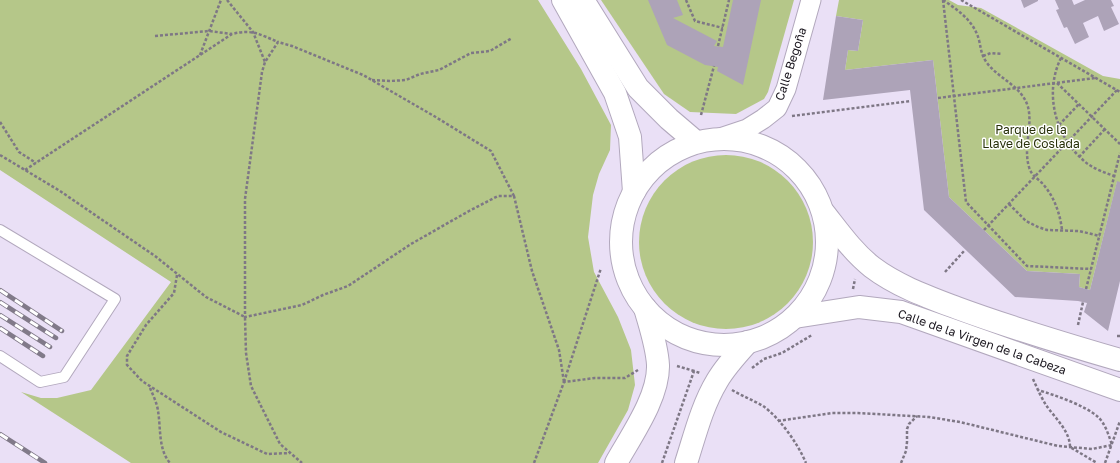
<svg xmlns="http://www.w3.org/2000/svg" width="1120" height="463" viewBox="0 0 1120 463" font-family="'Golos Text',sans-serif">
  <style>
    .green { fill: #b5c789 }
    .building { fill: #ada3b8 }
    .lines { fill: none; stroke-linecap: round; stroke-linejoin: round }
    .lane-casing { stroke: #b2a8bd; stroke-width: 12 }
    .street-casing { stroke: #b2a8bd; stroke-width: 21 }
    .secondary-casing { stroke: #b2a8bd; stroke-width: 24 }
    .path { stroke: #7e7785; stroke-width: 2.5; stroke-dasharray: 3 2; stroke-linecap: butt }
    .lane { stroke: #fff; stroke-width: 10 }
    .street { stroke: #fff; stroke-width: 19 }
    .secondary { stroke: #fff; stroke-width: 22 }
    .rail-casing { stroke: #817a89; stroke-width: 4.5 }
    .rail { stroke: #fff; stroke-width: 3; stroke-dasharray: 9; stroke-linecap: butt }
    .labels { text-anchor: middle; stroke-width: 3; stroke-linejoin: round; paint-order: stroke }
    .street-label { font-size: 12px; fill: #19151d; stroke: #fff }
    .park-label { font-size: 12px; fill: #273009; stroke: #fff }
  </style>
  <rect width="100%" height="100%" fill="#eae0f6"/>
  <!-- green -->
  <g class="green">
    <path d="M0,0H538L581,69L611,125L610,150L599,174L593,195L588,237L594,272L618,317L631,350L635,385L628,410L598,463H131L21,392L41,398H57L91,390L171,282L0,170Z"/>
    <path d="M601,0H794L768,92L764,99L736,114L690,112L664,94Z"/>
    <path d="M839,0H949L958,5L981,8L1103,76L1120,79V182H1117L1090,290L1079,287L1080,274L1027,271L949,197L933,60L845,70L848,50L858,51L863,20L836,16Z"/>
    <circle cx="726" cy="242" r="87"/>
  </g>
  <!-- building -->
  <g class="building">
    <path d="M648,0H677L683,15L673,18L717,41L714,46L723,47L733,0H761L743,85L717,71L718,67L705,65L667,45Z"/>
    <path d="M1021,0H1038V1L1024,8Z"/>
    <path d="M1055,0H1072L1074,5L1085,0H1111L1114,6L1111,7L1119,24L1104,31L1098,16L1083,23L1089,37L1075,44L1067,27L1064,28L1056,10L1059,9Z"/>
    <path d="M836,16L863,20L858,51L848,50L845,70L933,60L949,197L1027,271L1080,274L1079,287L1090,290L1117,181L1120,182V281L1108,331L1084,312L1087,303L1078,301L1015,297L924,210L910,90L823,100Z"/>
  </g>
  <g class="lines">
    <!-- lane casing -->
    <g class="lane-casing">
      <path id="lane" d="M0,230L115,299L64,377L40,382L0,356"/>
    </g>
    <!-- street casing -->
    <g class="street-casing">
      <path id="street" d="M717,139L747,129L763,119L777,108L786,89L811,0"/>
    </g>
    <!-- secondary casing -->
    <g class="secondary-casing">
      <g id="secondary">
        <path d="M563,0L615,93L630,137L634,192"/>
        <path d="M583,0L638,88L669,119L696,142"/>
        <circle cx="724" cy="242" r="103"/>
        <path d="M824,213C839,232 853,252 872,267C897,286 928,297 957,308C1011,328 1065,344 1120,360"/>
        <path d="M795,317L859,307L901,312L1120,390"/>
        <path d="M616,463C631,436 659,397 658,365C657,346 650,326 645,308"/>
        <path d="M686,463C695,435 702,406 717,381C725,367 737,354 748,342"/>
      </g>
    </g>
    <!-- path -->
    <g class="path">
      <path d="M227,0L253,32L265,62"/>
      <path d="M686,0L695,21L723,28"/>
      <path d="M943,0L966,202L1027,266L1091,269"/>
      <path d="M943,0C958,10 974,21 979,40C981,48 981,55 987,63C999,79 1022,86 1028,107C1033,126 1023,147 1029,167C1031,175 1037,178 1042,183C1054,196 1060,213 1062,230"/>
      <path d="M961,0L1120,92"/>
      <path d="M155,36L209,31L232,34"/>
      <path d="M718,46L729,0"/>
      <path d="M200,55L221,0"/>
      <path d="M983,56L991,53L1002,54"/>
      <path d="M1061,58C1044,92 1055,135 1082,159C1091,168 1103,172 1114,176"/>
      <path d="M372,80L390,81L406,80L420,74L439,70L471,53L490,51L512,38"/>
      <path d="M1057,83L1120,144"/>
      <path d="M938,98L1095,78"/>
      <path d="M701,115L714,66"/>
      <path d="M792,116L911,101"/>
      <path d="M0,122L19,152L36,163"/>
      <path d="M1059,125L1079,104"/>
      <path d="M0,155L60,191L155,256L206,297L245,317L246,353L251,386L280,444L302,463"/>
      <path d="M1079,157L1105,129"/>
      <path d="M25,170L232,34C252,29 259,34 278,42"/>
      <path d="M514,196L491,151L434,116L363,75L292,46L278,42L265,62L262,72L245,199V317L302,305L323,295L348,286L411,244L469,211L498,196H514L532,271L559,350L564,382"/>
      <path d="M1009,204L1026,221L1038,227L1047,230L1079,231L1100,236"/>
      <path d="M984,230L1117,90"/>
      <path d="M945,272L965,250"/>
      <path d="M177,275L174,293L146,325L127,356V365L142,381L221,432L267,454L290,453"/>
      <path d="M853,289L855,279"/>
      <path d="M1086,289L1120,153"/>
      <path d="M1078,325L1083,302"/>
      <path d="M1117,336H1120"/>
      <path d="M677,366L694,371"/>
      <path d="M752,368L764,359L782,353L812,335"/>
      <path d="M1033,379C1037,388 1041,397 1046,405C1055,418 1070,431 1070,447L1097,463"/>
      <path d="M564,382L601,268"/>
      <path d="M150,388C153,395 157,403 158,411C161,428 158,449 170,463"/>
      <path d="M732,390C742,396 753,400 763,406C780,418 798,444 806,463"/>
      <path d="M778,421L832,413H858L929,417L960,422L1058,446L1092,449L1112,445C1109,436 1105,423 1098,417C1085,405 1054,395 1038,390"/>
      <path d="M534,463L564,382L595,378H625L638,370"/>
      <path d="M662,463L694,371L700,373"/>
      <path d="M901,463L906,451L907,442V429L909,424L917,416"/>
      <path d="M1105,463L1120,421"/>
      <path d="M1117,463L1120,460"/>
    </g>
    <!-- lane -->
    <use href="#lane" class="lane"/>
    <!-- street -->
    <use href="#street" class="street"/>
    <!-- secondary -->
    <use href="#secondary" class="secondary"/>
    <!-- rail casing -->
    <g class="rail-casing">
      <g id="rail">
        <path d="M0,290L62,331"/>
        <path d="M0,302L56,338"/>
        <path d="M0,315L50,347"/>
        <path d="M0,328L43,356"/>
        <path d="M0,434L45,463"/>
      </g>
    </g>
    <!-- rail -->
    <use href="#rail" class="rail"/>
  </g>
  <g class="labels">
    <!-- street labels -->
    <g class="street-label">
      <text transform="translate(791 64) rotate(-72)" y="4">Calle Begoña</text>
      <text transform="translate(982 342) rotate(19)" y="4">Calle de la Virgen de la Cabeza</text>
    </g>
    <!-- park labels -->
    <g class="park-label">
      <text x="1031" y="134">Parque de la<tspan x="1031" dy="14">Llave de Coslada</tspan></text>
    </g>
  </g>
</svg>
